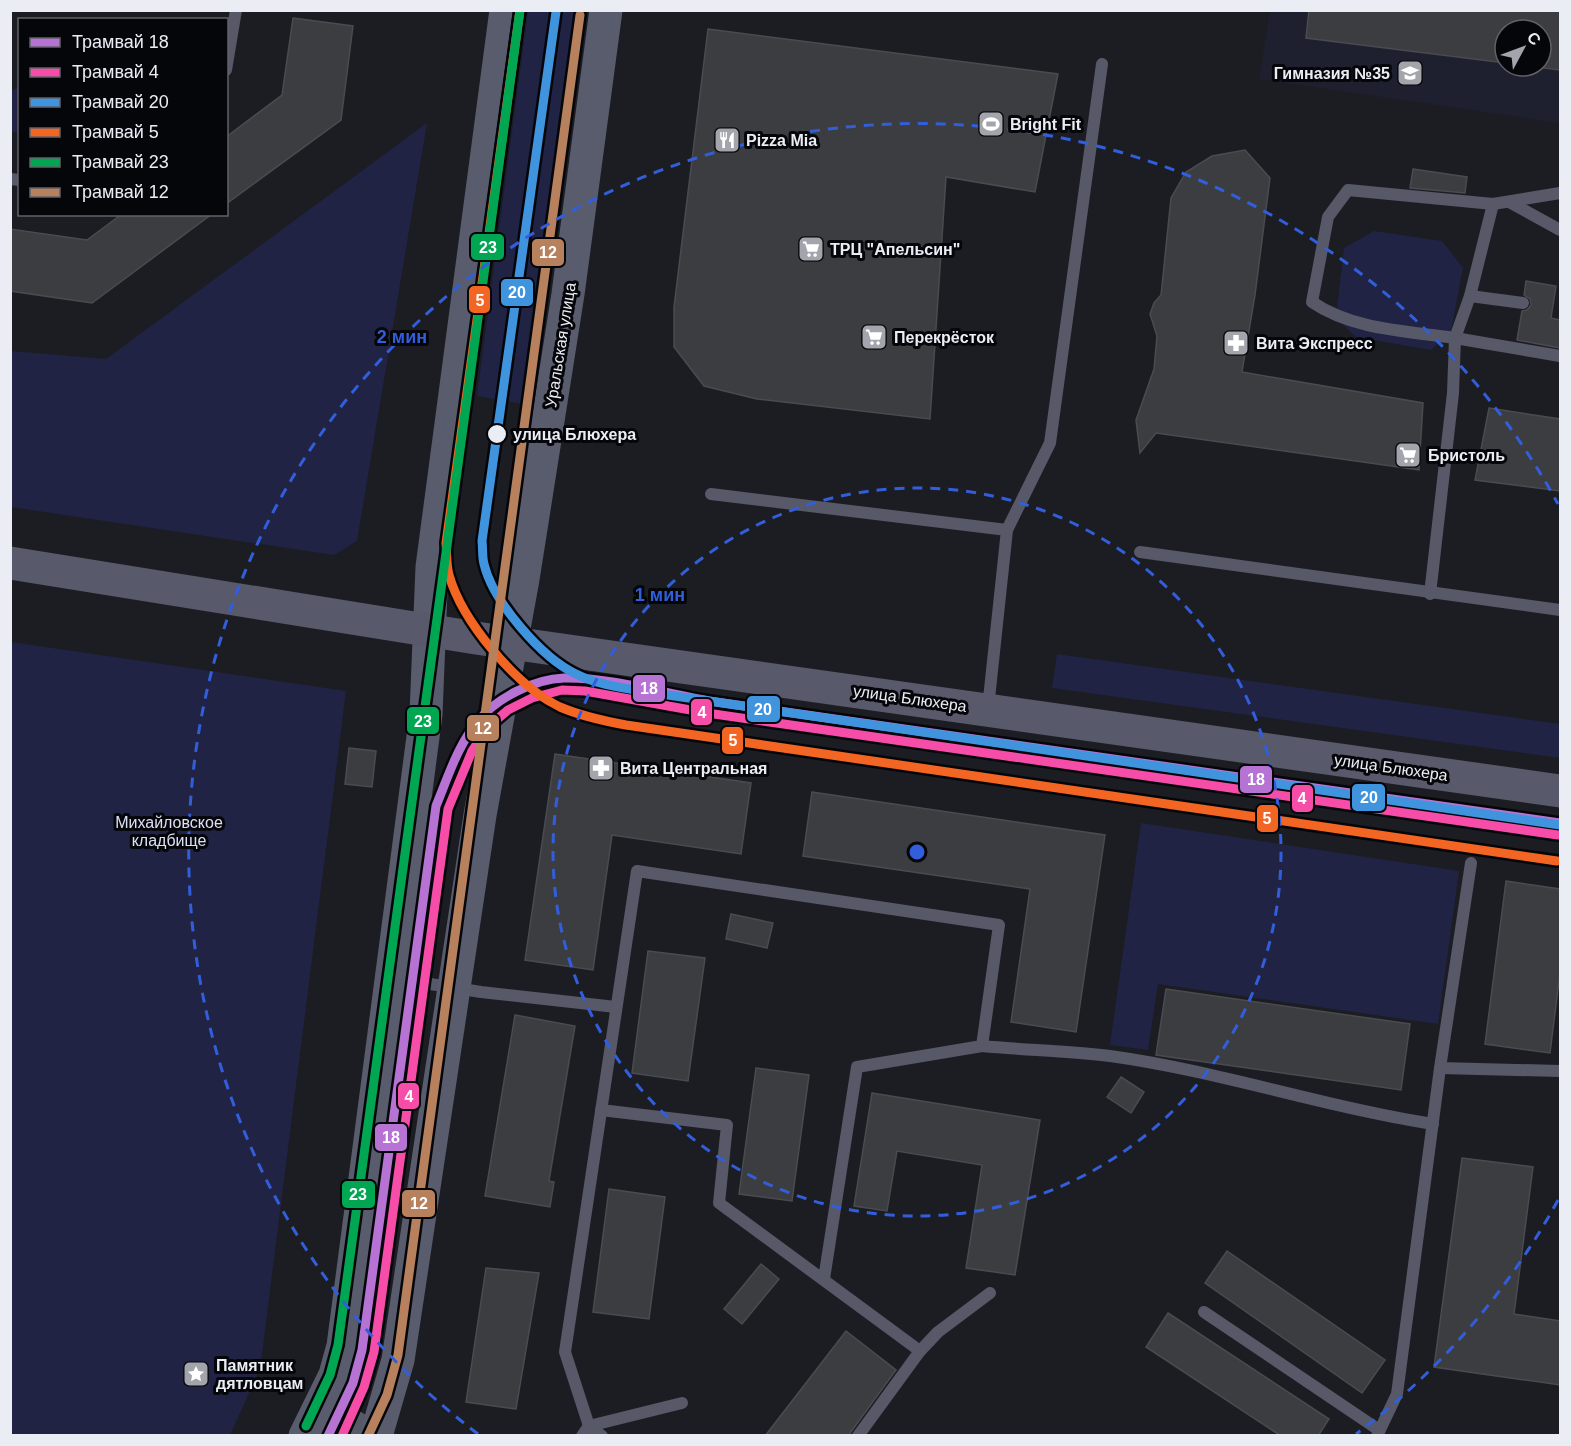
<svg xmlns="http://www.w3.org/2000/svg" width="1571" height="1446" viewBox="0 0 1571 1446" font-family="Arial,sans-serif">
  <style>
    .built { fill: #1e202f; fill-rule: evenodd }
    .green { fill: #202343 }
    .building { fill: #3c3d41; stroke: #4a4b50; stroke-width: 1.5 }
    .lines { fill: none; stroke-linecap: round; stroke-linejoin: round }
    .service { stroke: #575868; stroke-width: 12 }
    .minor { stroke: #575868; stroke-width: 24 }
    .secondary { stroke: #595c6c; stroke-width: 33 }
    .primary { stroke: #58596a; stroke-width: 33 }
    .tram-1-casing { stroke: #05060a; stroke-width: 14 }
    .tram-2-casing { stroke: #05060a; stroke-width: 14 }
    .tram-3-casing { stroke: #05060a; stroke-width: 14 }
    .tram-4-casing { stroke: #05060a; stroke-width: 14 }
    .tram-5-casing { stroke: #05060a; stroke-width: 14 }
    .tram-6-casing { stroke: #05060a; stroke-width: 14 }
    .tram-1 { stroke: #b673d3; stroke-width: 9 }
    .tram-2 { stroke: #f54da8; stroke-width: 9 }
    .tram-3 { stroke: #4094de; stroke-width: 9 }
    .tram-4 { stroke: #f26522; stroke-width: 9 }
    .tram-5 { stroke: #00a651; stroke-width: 9 }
    .tram-6 { stroke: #b6815c; stroke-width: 9 }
    .ring { fill: none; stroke: #325edb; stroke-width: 3; stroke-dasharray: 10 8 }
    .stop-dot { fill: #ebedf5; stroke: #05060a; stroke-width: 2 }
    .labels { text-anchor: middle; stroke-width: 6; stroke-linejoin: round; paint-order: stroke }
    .poi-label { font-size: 16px; font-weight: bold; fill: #ebedf5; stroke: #05060a; text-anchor: start }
    .street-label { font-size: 16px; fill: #ebedf5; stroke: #05060a }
    .stop-label { font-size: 16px; font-weight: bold; fill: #ebedf5; stroke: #05060a; text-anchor: start }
    .park-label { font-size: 16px; fill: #dce0f5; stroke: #05060a }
    .centre { fill: #325edb; stroke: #05060a; stroke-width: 3 }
    .ring-label { font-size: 18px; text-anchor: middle; font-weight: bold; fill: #325edb; stroke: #05060a; stroke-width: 6; stroke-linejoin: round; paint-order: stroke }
    .line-badge { stroke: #05060a; stroke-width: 2 }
    .badge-label { font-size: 16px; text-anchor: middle; font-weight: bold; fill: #fff }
  </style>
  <rect width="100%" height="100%" fill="#1c1d23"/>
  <!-- built -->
  <path class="built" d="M1270,11H1560V123L1259,79ZM1505,30H1541V66H1505Z"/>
  <!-- green -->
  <g class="green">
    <path d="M528,11H582L529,405L477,396Z"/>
    <path d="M19,88H20L19,133L10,131L11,90Z"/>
    <path d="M427,123L357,541L334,555L11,507V351L106,359Z"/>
    <path d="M1374,231L1442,241L1463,268L1451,331L1431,350L1356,337L1336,318L1344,248Z"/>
    <path d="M11,642L346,691L260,1369L230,1435H11Z"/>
    <path d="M1057,654L1560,724V758L1052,688Z"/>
    <path d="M1141,823L1459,871L1438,1024L1158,984L1148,1050L1110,1045Z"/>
  </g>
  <!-- building -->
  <g class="building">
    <path d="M1309,10H1560V70L1527,66H1541V30H1505V63L1306,38Z"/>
    <path d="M293,18L353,26L341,120L226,204V137L282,95Z"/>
    <path d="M708,29L1058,74L1035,192L946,177L930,419L757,399L704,386L674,347V307Z"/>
    <path d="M1245,150L1270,178L1255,295L1242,372L1423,403L1419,470L1156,433L1140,453L1136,420L1154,369L1157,336L1150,314L1154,303L1161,295L1171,198L1186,172L1212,156Z"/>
    <path d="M1413,169L1467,177L1465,193L1410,188Z"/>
    <path d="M122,214H212L92,303L10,291V229L87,240Z"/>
    <path d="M1526,281L1556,286L1551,318L1560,320V348L1517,340L1522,311L1527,310L1531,305L1530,299L1524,295Z"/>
    <path d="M1489,408L1560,419V491L1475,480Z"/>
    <path d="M349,748L376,751L372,787L345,784Z"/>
    <path d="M555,754L751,783L741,854L612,835L593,970L525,960Z"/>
    <path d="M812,792L1105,835L1076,1032L1011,1022L1030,889L803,856Z"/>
    <path d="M1506,881L1560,889V973L1550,1053L1485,1044Z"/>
    <path d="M731,914L773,923L767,948L726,939Z"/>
    <path d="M648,951L705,958L688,1081L632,1073Z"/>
    <path d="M1166,989L1410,1024L1401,1090L1156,1055Z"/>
    <path d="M515,1015L575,1026L549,1181L554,1182L550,1207L485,1196Z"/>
    <path d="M756,1068L809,1075L792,1201L739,1194Z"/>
    <path d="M1121,1077L1144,1092L1131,1113L1107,1097Z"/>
    <path d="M872,1093L1040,1120L1015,1275L966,1268L982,1165L897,1151L887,1211L854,1206Z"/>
    <path d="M1462,1158L1533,1167L1514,1314L1560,1321V1385L1434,1367Z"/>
    <path d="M609,1189L665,1197L649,1319L593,1312Z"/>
    <path d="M1227,1251L1385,1360L1362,1393L1205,1283Z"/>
    <path d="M761,1264L779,1279L742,1324L724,1309Z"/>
    <path d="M486,1268L539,1273L516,1409L466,1402Z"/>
    <path d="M1168,1313L1329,1419L1318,1436H1281L1146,1347Z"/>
    <path d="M846,1331L896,1370L848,1436H765Z"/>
  </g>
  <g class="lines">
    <!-- service -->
    <g class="service">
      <path d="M226,70L236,10"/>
      <path d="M10,179L20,180"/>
      <path d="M1511,203L1560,230"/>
      <path d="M1493,204L1470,296L1455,338L1560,356"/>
      <path d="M1470,296L1523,303"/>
      <path d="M711,494L1007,530"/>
      <path d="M1140,552L1560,610"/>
      <path d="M1430,594L1453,393L1455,338C1407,331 1353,330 1312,302L1328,217L1348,190L1493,204L1560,193"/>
      <path d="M988,708L1007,530L1050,443L1102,64"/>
      <path d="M1471,863L1440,1068L1560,1071"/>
      <path d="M392,978L481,992L616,1007"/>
      <path d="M601,1110L727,1125L719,1203L920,1351L858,1436"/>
      <path d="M824,1279L857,1067L982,1046"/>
      <path d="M1204,1312L1379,1430"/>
      <path d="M920,1351L938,1332L990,1293"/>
      <path d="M582,1436L589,1426L682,1403"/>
      <path d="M602,1436L589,1426L565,1352L637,871L999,925L982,1046C1024,1050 1067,1051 1110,1056C1219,1071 1324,1107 1433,1124"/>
      <path d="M1377,1436L1397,1394L1440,1068"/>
    </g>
    <!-- minor -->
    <path class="minor" d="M322,1402L377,1436"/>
    <!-- secondary -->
    <g class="secondary">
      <path d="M305,1436L335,1375L343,1346L426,714L432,567L506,10"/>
      <path d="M376,1436L398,1360L480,815L523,579L568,294L606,10"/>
    </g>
    <!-- primary -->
    <path class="primary" d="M10,563L476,638L1560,791"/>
    <!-- tram-1 casing -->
    <g class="tram-1-casing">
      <path id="tram-1" d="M328,1436L353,1383L362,1350L436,806C448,777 458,744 479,720C497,698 534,679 564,678C609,677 663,693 709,701L1560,823"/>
    </g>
    <!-- tram-2 casing -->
    <g class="tram-2-casing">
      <path id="tram-2" d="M342,1436L364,1387L374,1352L448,809L472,751L488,727L508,710L532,698L562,690L585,691L707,713L1558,835"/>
    </g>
    <!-- tram-3 casing -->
    <g class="tram-3-casing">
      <path id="tram-3" d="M556,12L482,541C483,549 482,557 484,564C493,602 542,658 576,674C598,685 624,688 647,692L1560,825"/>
    </g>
    <!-- tram-4 casing -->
    <g class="tram-4-casing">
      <path id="tram-4" d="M520,10L446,543C447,553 446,564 449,575C462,621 516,686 560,707C581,716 604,721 626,725L1557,861"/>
    </g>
    <!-- tram-5 casing -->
    <g class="tram-5-casing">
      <path id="tram-5" d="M306,1426L330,1375L338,1345L520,10"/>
    </g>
    <!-- tram-6 casing -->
    <g class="tram-6-casing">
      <path id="tram-6" d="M368,1436L387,1395L398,1355L580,15"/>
    </g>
    <!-- tram-1 -->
    <use href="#tram-1" class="tram-1"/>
    <!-- tram-2 -->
    <use href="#tram-2" class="tram-2"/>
    <!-- tram-3 -->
    <use href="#tram-3" class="tram-3"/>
    <!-- tram-4 -->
    <use href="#tram-4" class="tram-4"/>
    <!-- tram-5 -->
    <use href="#tram-5" class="tram-5"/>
    <!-- tram-6 -->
    <use href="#tram-6" class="tram-6"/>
  </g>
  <!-- distance rings -->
  <g class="ring">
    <circle cx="917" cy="852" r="364"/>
    <path d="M1558 1200A729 729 0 0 1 1356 1434M478 1434A729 729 0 1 1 1558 504"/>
  </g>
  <!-- icons -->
  <defs>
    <g id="school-square" transform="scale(1.35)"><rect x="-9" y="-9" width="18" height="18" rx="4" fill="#a3a4ac" stroke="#05060a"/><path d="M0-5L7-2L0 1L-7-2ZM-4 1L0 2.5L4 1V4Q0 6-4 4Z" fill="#fff"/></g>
    <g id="stadium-square" transform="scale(1.35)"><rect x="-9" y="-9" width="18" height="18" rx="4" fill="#a3a4ac" stroke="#05060a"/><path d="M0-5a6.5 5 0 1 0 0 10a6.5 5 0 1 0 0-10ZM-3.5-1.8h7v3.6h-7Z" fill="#fff"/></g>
    <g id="restaurant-square" transform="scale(1.35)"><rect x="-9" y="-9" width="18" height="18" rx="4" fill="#a3a4ac" stroke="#05060a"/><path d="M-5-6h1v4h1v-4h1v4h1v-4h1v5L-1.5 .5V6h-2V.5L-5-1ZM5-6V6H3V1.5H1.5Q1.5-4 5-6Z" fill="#fff"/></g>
    <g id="supermarket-square" transform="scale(1.35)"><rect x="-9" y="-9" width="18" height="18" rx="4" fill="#a3a4ac" stroke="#05060a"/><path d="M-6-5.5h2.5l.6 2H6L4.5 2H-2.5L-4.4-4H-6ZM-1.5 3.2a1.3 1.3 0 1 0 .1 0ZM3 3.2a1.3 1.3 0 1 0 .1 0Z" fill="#fff"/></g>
    <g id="pharmacy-square" transform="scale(1.35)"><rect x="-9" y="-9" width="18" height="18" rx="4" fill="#a3a4ac" stroke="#05060a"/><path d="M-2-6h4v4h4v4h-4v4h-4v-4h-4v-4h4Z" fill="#fff"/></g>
    <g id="sight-square" transform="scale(1.35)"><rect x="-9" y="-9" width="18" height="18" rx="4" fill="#a3a4ac" stroke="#05060a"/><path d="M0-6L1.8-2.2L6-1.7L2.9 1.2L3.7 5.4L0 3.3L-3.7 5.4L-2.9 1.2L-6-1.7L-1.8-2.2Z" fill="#fff"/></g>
  </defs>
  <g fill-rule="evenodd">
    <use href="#school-square" x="1410" y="73"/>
    <use href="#stadium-square" x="991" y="124"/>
    <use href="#restaurant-square" x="727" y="140"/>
    <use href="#supermarket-square" x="811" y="249"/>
    <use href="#supermarket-square" x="874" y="337"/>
    <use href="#pharmacy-square" x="1236" y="343"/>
    <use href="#supermarket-square" x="1408" y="455"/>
    <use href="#pharmacy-square" x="601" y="768"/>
    <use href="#sight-square" x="196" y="1374"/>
  </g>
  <!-- markers -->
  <circle class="stop-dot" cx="497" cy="434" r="10"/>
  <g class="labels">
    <!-- poi labels -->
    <g class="poi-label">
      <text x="1390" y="79" text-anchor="end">Гимназия №35</text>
      <text x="1010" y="130">Bright Fit</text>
      <text x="746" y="146">Pizza Mia</text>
      <text x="830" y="255">ТРЦ "Апельсин"</text>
      <text x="894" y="343">Перекрёсток</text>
      <text x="1256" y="349">Вита Экспресс</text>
      <text x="1428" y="461">Бристоль</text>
      <text x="620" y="774">Вита Центральная</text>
      <text x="216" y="1371">Памятник<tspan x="216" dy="18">дятловцам</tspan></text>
    </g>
    <!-- street labels -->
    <g class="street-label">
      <text transform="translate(560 345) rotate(-81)" y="6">Уральская улица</text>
      <text transform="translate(910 698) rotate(8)" y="6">улица Блюхера</text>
      <text transform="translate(1391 767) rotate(8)" y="6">улица Блюхера</text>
    </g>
    <!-- stop labels -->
    <g class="stop-label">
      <text x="513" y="440">улица Блюхера</text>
    </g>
    <!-- park labels -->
    <g class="park-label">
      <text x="169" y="828">Михайловское<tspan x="169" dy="18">кладбище</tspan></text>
    </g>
  </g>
  <circle cx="917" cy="852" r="9" class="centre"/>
  <g class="ring-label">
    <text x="402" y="343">2 мин</text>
    <text x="660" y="601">1 мин</text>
  </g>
  <g class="line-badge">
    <rect x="470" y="233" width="35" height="28" rx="6" fill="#00a651"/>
    <rect x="531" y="238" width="34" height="29" rx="6" fill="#b6815c"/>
    <rect x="500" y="278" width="34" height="29" rx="6" fill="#4094de"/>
    <rect x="468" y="285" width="23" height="29" rx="6" fill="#f26522"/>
    <rect x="632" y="674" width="34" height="29" rx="6" fill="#b673d3"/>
    <rect x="746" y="695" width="35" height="28" rx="6" fill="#4094de"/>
    <rect x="690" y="698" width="23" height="28" rx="6" fill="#f54da8"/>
    <rect x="406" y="706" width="34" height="29" rx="6" fill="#00a651"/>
    <rect x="466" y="714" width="34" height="28" rx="6" fill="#b6815c"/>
    <rect x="721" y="726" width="23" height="29" rx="6" fill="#f26522"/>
    <rect x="1239" y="765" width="34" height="29" rx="6" fill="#b673d3"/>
    <rect x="1351" y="783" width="35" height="29" rx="6" fill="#4094de"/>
    <rect x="1291" y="784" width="23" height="29" rx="6" fill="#f54da8"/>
    <rect x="1256" y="804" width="23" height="29" rx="6" fill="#f26522"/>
    <rect x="397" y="1082" width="23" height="28" rx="6" fill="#f54da8"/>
    <rect x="374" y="1123" width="34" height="29" rx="6" fill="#b673d3"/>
    <rect x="341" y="1180" width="35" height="29" rx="6" fill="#00a651"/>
    <rect x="401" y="1189" width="35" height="29" rx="6" fill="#b6815c"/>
  </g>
  <g class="badge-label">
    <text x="488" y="253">23</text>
    <text x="548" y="258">12</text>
    <text x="517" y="298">20</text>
    <text x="480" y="306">5</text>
    <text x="649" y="694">18</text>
    <text x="763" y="715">20</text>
    <text x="702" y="718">4</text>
    <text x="423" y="727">23</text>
    <text x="483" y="734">12</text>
    <text x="733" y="746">5</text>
    <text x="1256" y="785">18</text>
    <text x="1369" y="803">20</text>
    <text x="1302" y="804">4</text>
    <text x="1267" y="824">5</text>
    <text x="409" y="1102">4</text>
    <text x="391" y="1143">18</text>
    <text x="358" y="1200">23</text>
    <text x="419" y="1209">12</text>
  </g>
  <!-- border -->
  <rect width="1571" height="1446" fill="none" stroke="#ebedf5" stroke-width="24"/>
  <!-- legend -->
  <rect x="18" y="18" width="210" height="198" fill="#05060a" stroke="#616268" stroke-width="1.5"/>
  <rect x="30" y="38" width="30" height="9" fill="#b673d3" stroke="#616268" stroke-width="1.5"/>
  <text x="72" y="48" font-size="18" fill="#ebedf5">Трамвай 18</text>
  <rect x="30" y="68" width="30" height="9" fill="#f54da8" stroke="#616268" stroke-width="1.5"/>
  <text x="72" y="78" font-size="18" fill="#ebedf5">Трамвай 4</text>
  <rect x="30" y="98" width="30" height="9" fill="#4094de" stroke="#616268" stroke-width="1.5"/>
  <text x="72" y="108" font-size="18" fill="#ebedf5">Трамвай 20</text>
  <rect x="30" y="128" width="30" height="9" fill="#f26522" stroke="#616268" stroke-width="1.5"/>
  <text x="72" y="138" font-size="18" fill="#ebedf5">Трамвай 5</text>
  <rect x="30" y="158" width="30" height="9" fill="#00a651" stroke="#616268" stroke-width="1.5"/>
  <text x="72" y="168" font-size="18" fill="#ebedf5">Трамвай 23</text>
  <rect x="30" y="188" width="30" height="9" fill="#b6815c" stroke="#616268" stroke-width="1.5"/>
  <text x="72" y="198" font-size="18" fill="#ebedf5">Трамвай 12</text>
  <!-- north arrow -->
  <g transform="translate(1523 48) rotate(49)"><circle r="28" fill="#05060a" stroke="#616268" stroke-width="1.5"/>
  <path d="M0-4.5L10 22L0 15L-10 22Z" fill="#a3a4ac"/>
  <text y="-9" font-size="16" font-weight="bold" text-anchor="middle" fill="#ebedf5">С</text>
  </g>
</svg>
